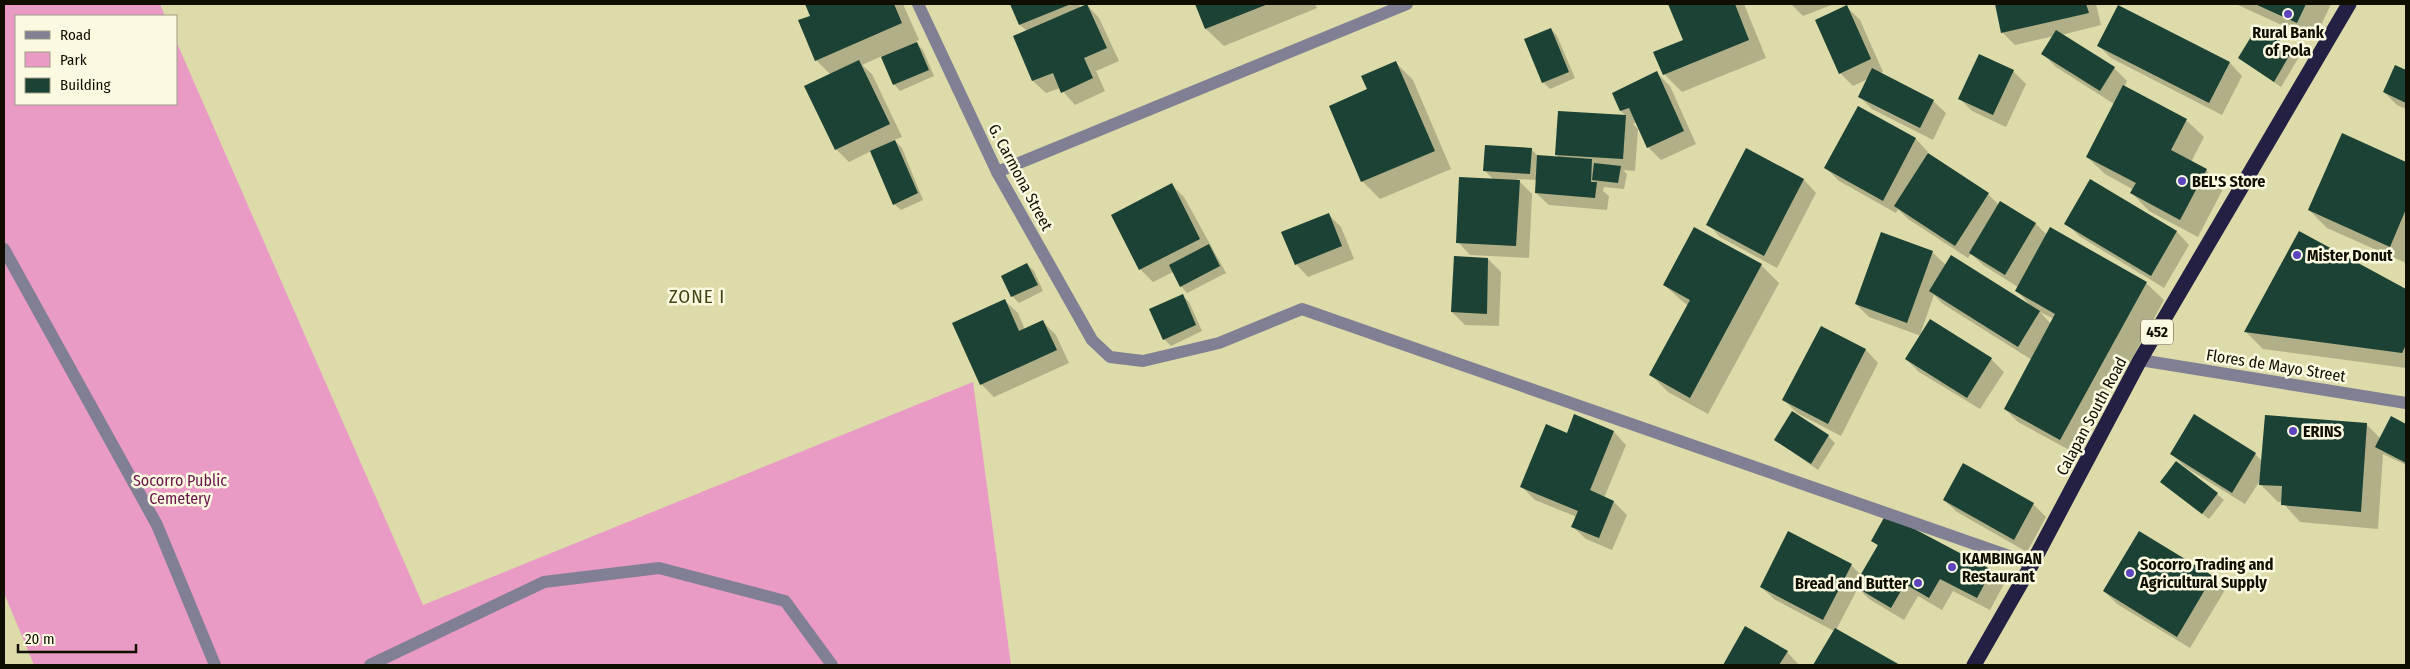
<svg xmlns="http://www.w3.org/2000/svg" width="2410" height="669" viewBox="0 0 2410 669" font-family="'Fira Sans Condensed',sans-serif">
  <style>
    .green { fill: #e99bc5 }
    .shadow { fill: #0003; fill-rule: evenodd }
    .building { fill: #1b4234 }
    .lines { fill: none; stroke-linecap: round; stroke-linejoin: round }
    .minor { stroke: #807f93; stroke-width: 12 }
    .highway { stroke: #242044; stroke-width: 15 }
    .poi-dot { fill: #5c45bd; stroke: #fbfae1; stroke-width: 2 }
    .labels { text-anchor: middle; stroke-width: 5; stroke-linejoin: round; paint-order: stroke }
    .shield { fill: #fbfae1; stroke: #565544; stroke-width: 1 }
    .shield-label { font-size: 15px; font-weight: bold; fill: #0f0e00 }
    .poi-label { font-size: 16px; font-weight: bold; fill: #0f0e00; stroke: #fbfae1; text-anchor: start }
    .street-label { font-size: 16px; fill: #0f0e00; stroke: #fbfae1 }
    .park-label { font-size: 16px; fill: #68154a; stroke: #fbfae1 }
    .quarter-label { font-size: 19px; letter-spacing: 1px; fill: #454214; stroke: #fbfae1 }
  </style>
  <rect width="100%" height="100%" fill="#dcdba9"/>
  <!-- green -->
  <path class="green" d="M4,4H160L165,16H16V104H176V41L423,605L973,382L1011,665H34L4,593Z"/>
  <!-- shadow -->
  <g class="shadow">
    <path d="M806,4H903L919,40L915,42L923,50L934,76L900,91L894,84L882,56L862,65L872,74L902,137L894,140L902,148L923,200L901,210L894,204L871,151L849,162L836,149L831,75L816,60L811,17Z"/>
    <path d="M1012,4H1079L1080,8L1087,5L1099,18L1119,61L1096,71L1105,91L1075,105L1060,88L1046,93L1033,81L1014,37L1027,31L1020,25Z"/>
    <path d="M1196,4H1315L1317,8L1224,46L1206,29Z"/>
    <path d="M1669,4H1744L1766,58L1682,92L1664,74L1685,41Z"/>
    <path d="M1791,4H1834L1803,16Z"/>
    <path d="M1996,4H2096L2101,25L2061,35L2114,68L2127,81L2124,87L2186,120L2204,137L2191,162L2206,170L2224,187L2198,237L2149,211L2132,193L2134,190L2105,174L2087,157L2114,104L2056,67L2043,54L2054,36L2015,45L2003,33Z"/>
    <path d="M2236,4H2331L2314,40Z"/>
    <path d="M2118,6L2230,63L2242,76L2222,115L2111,58L2098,45Z"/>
    <path d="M1847,7L1860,20L1883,72L1880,73L1933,101L1946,113L1933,140L1872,109L1859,96L1868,79L1853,86L1840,73Z"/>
    <path d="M1551,29L1557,36L1575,78L1550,89L1543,82Z"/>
    <path d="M2292,50L2299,57L2281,87L2239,58Z"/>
    <path d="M1395,62L1413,80L1451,169L1380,199L1362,181L1331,107L1368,90Z"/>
    <path d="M2395,67L2406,72V109L2397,105L2384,92Z"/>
    <path d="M2013,71L2026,84L2006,127L1972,111L1959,98Z"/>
    <path d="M1657,73L1670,86L1696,144L1661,160L1648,147L1637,122L1633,124L1638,129L1635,171L1623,170L1627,174L1624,189L1604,187L1603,191L1609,196L1607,210L1549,205L1536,193L1537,180L1517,179L1532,194L1529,258L1470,255L1458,242L1494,180L1484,170L1531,149L1538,156L1560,158L1556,155L1559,112L1627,117L1621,111L1614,93Z"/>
    <path d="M2342,135L2406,163V263L2327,228L2309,210Z"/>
    <path d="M1916,139L1928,152L1927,154L1988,194L1999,205L2001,202L2036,224L2047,235L2146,283L2164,300L2130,362L2124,359L2073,452L2018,422L2005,409L2032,360L1943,304L1934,295L1920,335L1991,359L2004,372L1980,409L1919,372L1906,359L1921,336L1869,317L1856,304L1932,252L1946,265L2031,306L2016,290L2018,287L1983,265L1971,254L1968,258L1908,219L1898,209L1896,213L1839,181L1826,168ZM2040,312L2054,319L2051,324Z"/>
    <path d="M1746,150L1804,180L1816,193L1777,268L1720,237L1708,224Z"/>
    <path d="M1172,185L1184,197L1226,273L1187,293L1181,286L1173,272L1153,282L1140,269Z"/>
    <path d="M1328,214L1341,227L1354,259L1308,277L1296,264Z"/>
    <path d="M2066,223L2177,232L2189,245L2164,288L2079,236Z"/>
    <path d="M2300,232L2406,290V368L2263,349L2246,332Z"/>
    <path d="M1488,259L1501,272L1499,326L1465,325L1452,312Z"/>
    <path d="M1027,264L1034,271L1043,291L1019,303L1012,296Z"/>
    <path d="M1761,265L1779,283L1708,414L1668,392L1651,375L1688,306L1664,285Z"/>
    <path d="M1183,296L1189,302L1202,331L1171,346L1164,339Z"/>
    <path d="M1005,301L1018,313L1025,330L1043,322L1056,335L1069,363L994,397L981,384L954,324Z"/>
    <path d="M1821,327L1866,350L1878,363L1841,436L1797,413L1784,400Z"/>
    <path d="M2391,418L2406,426V465L2383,454L2378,529L2300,522L2282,502H2278L2260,484L2261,479L2245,504L2185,467L2172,454H2255L2262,461L2367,425L2381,439Z"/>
    <path d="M1614,432L1626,445L1604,498L1614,502L1627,515L1612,550L1586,539L1573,527L1577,517L1535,500L1522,487L1568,435Z"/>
    <path d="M1828,436L1835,443L1818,470L1775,440Z"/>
    <path d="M2162,482L2217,494L2224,500L2209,519Z"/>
    <path d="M1944,500L2033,504L2046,517L2027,552L1957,512Z"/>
    <path d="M2139,532L2213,577L2225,590L2190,648L2117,604L2104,591Z"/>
    <path d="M1873,541L1991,571L2004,584L1990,610L1953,591L1942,610L1918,596L1904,620L1869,599L1858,588L1836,630L1897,665H1815L1834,631L1774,599L1761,587L1851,565L1862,576L1879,547Z"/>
    <path d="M1745,628L1787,652L1799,665H1724Z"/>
  </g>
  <!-- building -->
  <g class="building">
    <path d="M805,4H894L902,23L815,61L798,20L810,16Z"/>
    <path d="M1010,4H1071L1019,25Z"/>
    <path d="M1087,4L1107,48L1084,58L1093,78L1061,93L1053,73L1032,81L1013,36Z"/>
    <path d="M1195,4H1268L1205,29Z"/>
    <path d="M1668,4H1735L1749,40L1663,75L1653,52L1683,40Z"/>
    <path d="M1995,4H2086L2089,13L2001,33Z"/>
    <path d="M2255,4H2306L2297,23Z"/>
    <path d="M1847,5L1871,59L1839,74L1815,20Z"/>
    <path d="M2118,5L2230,62L2209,103L2097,46Z"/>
    <path d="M2257,27L2293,49L2274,82L2238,58Z"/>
    <path d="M1551,28L1569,72L1542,83L1524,39Z"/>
    <path d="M2056,30L2115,67L2100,91L2041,54Z"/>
    <path d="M917,42L929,70L893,85L881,57Z"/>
    <path d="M1979,54L2014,70L1993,115L1958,99Z"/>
    <path d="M859,60L890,124L835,150L804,86Z"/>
    <path d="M1396,61L1435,151L1361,182L1329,106L1367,89L1361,76Z"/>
    <path d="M2395,65L2406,70V103L2383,92Z"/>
    <path d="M1872,68L1934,100L1920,128L1858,97Z"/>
    <path d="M1657,71L1684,131L1647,148L1629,108L1620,111L1612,93Z"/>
    <path d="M2123,85L2187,119L2171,150L2207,169L2180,220L2130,193L2136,183L2086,157Z"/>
    <path d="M1858,106L1916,138L1883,201L1824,168Z"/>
    <path d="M1558,111L1626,115L1623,159L1555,155Z"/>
    <path d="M2342,133L2406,162V209L2390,247L2308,210Z"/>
    <path d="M895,140L918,193L893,205L870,151Z"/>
    <path d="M1485,145L1532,148L1530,174L1483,171Z"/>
    <path d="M1746,148L1804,179L1764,256L1706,225Z"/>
    <path d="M1928,153L1989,193L1955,246L1894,206Z"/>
    <path d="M1537,155L1592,159L1591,182H1597L1595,198L1535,193Z"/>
    <path d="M1594,163L1621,166L1618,183L1592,180Z"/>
    <path d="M1459,177L1520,180L1516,246L1456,243Z"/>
    <path d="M2090,179L2177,231L2151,276L2064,224Z"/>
    <path d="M1172,183L1200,239L1139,270L1111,215Z"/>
    <path d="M2000,201L2036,223L2005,275L1969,253Z"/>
    <path d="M1329,213L1342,246L1295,265L1281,232Z"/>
    <path d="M1694,227L1762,264L1690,398L1649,375L1690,300L1663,285Z"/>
    <path d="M2050,227L2147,282L2060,440L2004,409L2055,314L2015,291Z"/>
    <path d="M2299,231L2406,289V345L2402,353L2244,332Z"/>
    <path d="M1881,232L1933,251L1907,323L1855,304Z"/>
    <path d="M1209,244L1220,266L1180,287L1169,265Z"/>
    <path d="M1951,255L2040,311L2018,347L1929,291Z"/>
    <path d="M1454,256L1488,258L1487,314L1451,312Z"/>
    <path d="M1027,263L1038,285L1011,297L1001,276Z"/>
    <path d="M1183,294L1196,325L1163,340L1149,309Z"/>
    <path d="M1005,299L1019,331L1043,320L1057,350L980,385L952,323Z"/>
    <path d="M1930,319L1992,358L1967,398L1905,359Z"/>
    <path d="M1821,326L1866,349L1828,424L1782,400Z"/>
    <path d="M1792,411L1829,435L1811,464L1774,440Z"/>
    <path d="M1574,414L1614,431L1590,490L1614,501L1599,538L1571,527L1578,511L1520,487L1546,424L1567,433Z"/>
    <path d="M2194,414L2256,453L2232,493L2170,454Z"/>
    <path d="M2265,415L2367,423L2361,512L2281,505L2282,486L2259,485Z"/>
    <path d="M2391,416L2406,424V463L2375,447Z"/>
    <path d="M2176,461L2218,493L2202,514L2160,482Z"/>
    <path d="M1963,463L2034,503L2014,540L1943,500Z"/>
    <path d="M1886,514L1992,570L1977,598L1940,579L1929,598L1905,584L1891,608L1854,586L1878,545L1871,541Z"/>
    <path d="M1788,531L1852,564L1823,620L1760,587Z"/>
    <path d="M2139,531L2213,576L2177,637L2103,591Z"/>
    <path d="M1745,626L1788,651L1779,665H1723Z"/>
    <path d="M1835,628L1900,665H1813Z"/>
  </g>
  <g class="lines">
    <!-- minor -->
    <g class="minor">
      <path d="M918,4L997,172L1092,340L1110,357L1143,361L1219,343L1302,309L2032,564"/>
      <path d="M997,172L1407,4"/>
      <path d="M4,249L157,525L215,665"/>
      <path d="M2140,360L2406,403"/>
      <path d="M370,665L544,582L659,568L785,601L832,665"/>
    </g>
    <!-- highway -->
    <path class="highway" d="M1974,665L2032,564L2140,360L2349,4"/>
  </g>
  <!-- markers -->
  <g class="poi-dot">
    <circle cx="2288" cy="14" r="5"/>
    <circle cx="2182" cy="181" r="5"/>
    <circle cx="2297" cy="255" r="5"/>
    <circle cx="2293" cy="431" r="5"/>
    <circle cx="1952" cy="567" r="5"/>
    <circle cx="2130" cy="573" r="5"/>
    <circle cx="1918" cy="583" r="5"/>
  </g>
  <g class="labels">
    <!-- shield labels -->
    <rect class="shield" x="2141" y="319.5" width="32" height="25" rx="4"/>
    <g class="shield-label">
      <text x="2157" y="337">452</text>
    </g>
    <!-- poi labels -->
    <g class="poi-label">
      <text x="2288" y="38" text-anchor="middle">Rural Bank<tspan x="2288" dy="18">of Pola</tspan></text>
      <text x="2192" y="187">BEL'S Store</text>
      <text x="2307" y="261">Mister Donut</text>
      <text x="2303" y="437">ERINS</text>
      <text x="1962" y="564">KAMBINGAN<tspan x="1962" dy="18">Restaurant</tspan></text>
      <text x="2140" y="570">Socorro Trading and<tspan x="2140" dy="18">Agricultural Supply</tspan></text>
      <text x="1908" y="589" text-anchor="end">Bread and Butter</text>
    </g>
    <!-- street labels -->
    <g class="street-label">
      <text transform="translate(1021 177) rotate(62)" y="6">G. Carmona Street</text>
      <text transform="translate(2276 365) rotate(9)" y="6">Flores de Mayo Street</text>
      <text transform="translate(2091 416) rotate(-62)" y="6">Calapan South Road</text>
    </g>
    <!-- park labels -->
    <g class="park-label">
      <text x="180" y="486">Socorro Public<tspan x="180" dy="18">Cemetery</tspan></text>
    </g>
    <!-- quarter labels -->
    <g class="quarter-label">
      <text x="697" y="303">ZONE I</text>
    </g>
  </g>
  <!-- border -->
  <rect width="2410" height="669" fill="none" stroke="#0f0e00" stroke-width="10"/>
  <!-- legend -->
  <rect x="15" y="15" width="162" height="90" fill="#fbfae1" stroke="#9d9c87"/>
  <rect x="25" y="31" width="25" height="8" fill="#807f93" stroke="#9d9c87"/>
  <text x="60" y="40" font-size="15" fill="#0f0e00">Road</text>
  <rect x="25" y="52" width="25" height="15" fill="#e99bc5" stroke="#9d9c87"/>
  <text x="60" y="65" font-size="15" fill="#0f0e00">Park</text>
  <rect x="25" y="78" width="25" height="15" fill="#1b4234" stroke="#9d9c87"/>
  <text x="60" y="90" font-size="15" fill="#0f0e00">Building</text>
  <!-- scale -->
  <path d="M18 644v8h118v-8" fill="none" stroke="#0f0e00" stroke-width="2.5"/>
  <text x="25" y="644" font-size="15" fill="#0f0e00" stroke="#fbfae1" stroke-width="4" paint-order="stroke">20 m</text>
</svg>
